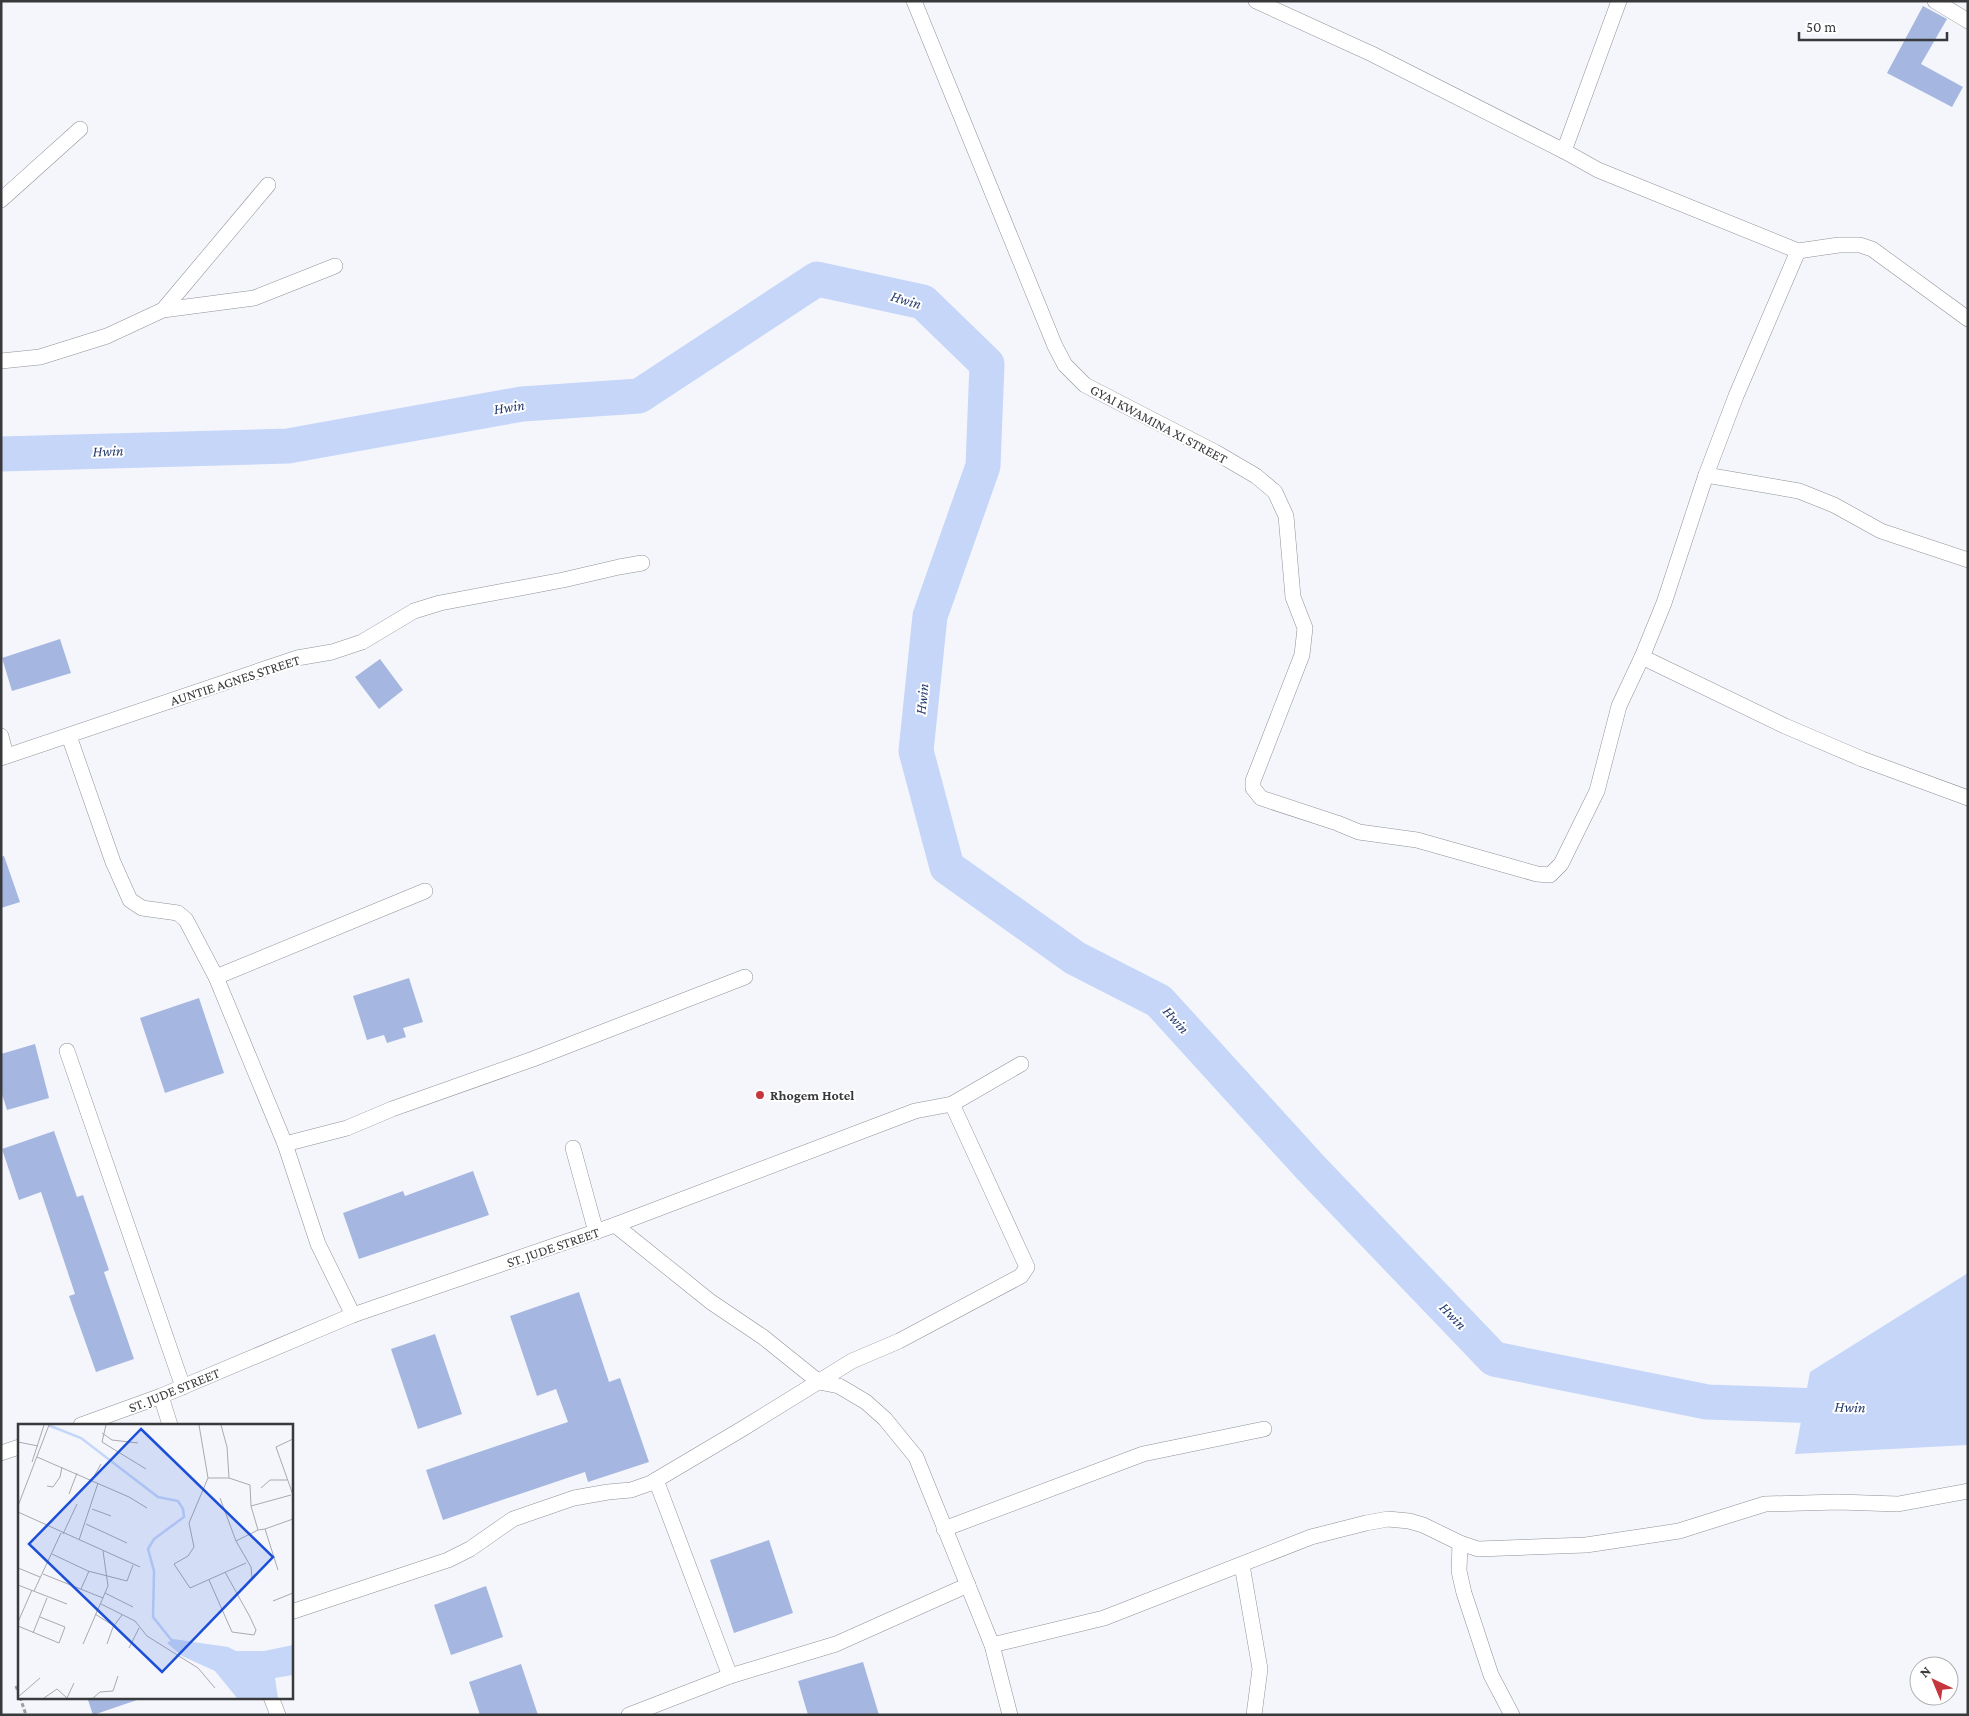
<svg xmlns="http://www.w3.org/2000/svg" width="1969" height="1716" viewBox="0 0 1969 1716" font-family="'Crimson Pro',serif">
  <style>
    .water { fill: #c5d6f8 }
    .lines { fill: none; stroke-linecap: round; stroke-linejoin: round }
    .river { stroke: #c5d6f8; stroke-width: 35 }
    .building { fill: #a5b7e0 }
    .minor-casing { stroke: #8f9297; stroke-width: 16 }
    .path { stroke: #9d9fa3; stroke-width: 3; stroke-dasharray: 4 2.5; stroke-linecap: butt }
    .minor { stroke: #fff; stroke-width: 15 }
    .poi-dot { fill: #c6363d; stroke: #fff; stroke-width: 2 }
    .labels { text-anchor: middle; stroke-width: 4; stroke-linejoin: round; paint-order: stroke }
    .street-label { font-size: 14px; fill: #38393b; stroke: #fff }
    .poi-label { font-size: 14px; font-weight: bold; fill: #38393b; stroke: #fff; text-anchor: start }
    .water-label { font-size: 15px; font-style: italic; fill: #243b6e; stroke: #fff }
    .inset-river { fill: none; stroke: #c5d6f8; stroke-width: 2.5 }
    .inset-road { fill: none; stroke: #a9aaaf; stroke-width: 1 }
    .view { fill: #1d4ed8; fill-opacity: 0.15; stroke: #1d4ed8; stroke-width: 2.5 }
    .inset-edge { fill: none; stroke: #38393b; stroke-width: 2.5 }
  </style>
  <rect width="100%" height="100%" fill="#f4f6fc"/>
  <!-- water -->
  <path class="water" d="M1968,1273V1445L1795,1454L1810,1372Z"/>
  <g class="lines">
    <!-- river -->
    <path class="river" d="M1,454L288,446L522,404L639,396L817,279L923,302L987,364L983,466L930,616L916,751L947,867L1075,958L1159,1001L1311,1168L1494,1359L1707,1402L1850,1407"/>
  </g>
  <!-- building -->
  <g class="building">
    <path d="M1923,6L1947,19L1921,64L1963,87L1952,107L1887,73Z"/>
    <path d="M60,639L71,673L12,691L2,658Z"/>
    <path d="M380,659L403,690L379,709L355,677Z"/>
    <path d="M4,856L20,902L1,908V857Z"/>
    <path d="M409,978L423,1022L403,1028L406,1037L387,1043L384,1035L367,1040L353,996Z"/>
    <path d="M199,998L224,1073L165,1093L140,1018Z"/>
    <path d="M35,1044L49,1098L7,1110L1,1091V1054Z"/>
    <path d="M54,1131L77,1197L83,1195L109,1270L104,1272L134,1359L96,1372L69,1296L75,1294L41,1192L19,1200L2,1149Z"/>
    <path d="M473,1171L489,1215L359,1259L343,1213L403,1191L405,1196Z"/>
    <path d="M579,1292L609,1382L620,1378L649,1462L588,1482L585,1472L443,1520L426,1470L568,1422L556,1389L537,1396L510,1316Z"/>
    <path d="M435,1334L462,1414L418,1429L391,1349Z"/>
    <path d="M769,1540L793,1613L734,1633L710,1560Z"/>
    <path d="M486,1586L503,1637L451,1655L434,1605Z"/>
    <path d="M863,1662L879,1715H808L798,1681Z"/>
    <path d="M521,1664L538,1715H480L469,1682Z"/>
    <path d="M87,1697H137V1700L93,1715Z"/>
  </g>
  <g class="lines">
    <!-- minor casing -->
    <g class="minor-casing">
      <g id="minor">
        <path d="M914,1L1055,346L1065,365L1085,385L1215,452L1256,476L1275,492L1286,516L1293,597L1305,628L1302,655L1253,781V788L1261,798L1337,823L1359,832L1417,840L1537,874L1550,875L1561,864L1597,791L1619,706L1642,657L1664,603L1706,475L1736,396L1798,251"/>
        <path d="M1256,1L1372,54L1564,151"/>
        <path d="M1619,1L1564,151L1598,170L1798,251L1839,245H1860L1872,249L1968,319"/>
        <path d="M1935,1L1968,21"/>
        <path d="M1,200L80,129"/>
        <path d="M163,310L268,185"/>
        <path d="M1,361L40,357L107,336L163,310L254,298L335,266"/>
        <path d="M1706,475L1799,491L1834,505L1881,531L1968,560"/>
        <path d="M1642,657L1785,726L1862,759L1968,798"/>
        <path d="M1,736L6,756"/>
        <path d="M69,736L113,862L130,900L142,908L178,913L186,920L216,977L285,1144L318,1244L353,1315"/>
        <path d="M1,758L297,658L332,652L362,642L414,611L440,603L563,580L619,567L642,563"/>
        <path d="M216,977L425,891"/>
        <path d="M67,1051L183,1387"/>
        <path d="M285,1144L347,1128L392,1109L533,1059L745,977"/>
        <path d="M573,1148L596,1232"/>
        <path d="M615,1225L711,1302L763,1337L819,1382L839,1386L866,1402L885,1419L916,1457L992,1645L1010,1715"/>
        <path d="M161,1396L170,1425"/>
        <path d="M81,1425L161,1396L353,1315L615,1225L915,1111L952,1104L1021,1064"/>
        <path d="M1,1453L19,1447"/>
        <path d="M656,1480L730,1676"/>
        <path d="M944,1529L1143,1454L1264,1429"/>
        <path d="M1460,1543L1459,1571L1464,1593L1491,1675L1512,1715"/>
        <path d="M1242,1565L1260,1669L1254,1715"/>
        <path d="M291,1612L448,1560L470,1549L513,1519L574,1498L608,1492L631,1490L651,1483L742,1429L852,1361L899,1341L1021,1276L1027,1267L952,1104"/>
        <path d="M992,1645L1104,1618L1311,1537L1366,1523L1388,1519L1409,1521L1423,1525L1460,1543L1478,1549L1586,1545L1679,1531L1765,1504L1838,1502L1898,1504L1968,1491"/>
        <path d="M271,1697L278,1715"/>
        <path d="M629,1715L730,1676L836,1644L968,1585"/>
      </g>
    </g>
    <!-- path -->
    <g class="path">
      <path d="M16,1686L19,1694"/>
      <path d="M20,1697L26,1715"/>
    </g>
    <!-- minor -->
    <use href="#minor" class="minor"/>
  </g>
  <!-- markers -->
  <circle class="poi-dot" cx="760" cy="1095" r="5"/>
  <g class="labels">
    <!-- street labels -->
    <g class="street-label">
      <text transform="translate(1159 424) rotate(28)" y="5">GYAI KWAMINA XI STREET</text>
      <text transform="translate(235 680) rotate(-18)" y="5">AUNTIE AGNES STREET</text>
      <text transform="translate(553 1247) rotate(-19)" y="5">ST. JUDE STREET</text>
      <text transform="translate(174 1390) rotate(-22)" y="5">ST. JUDE STREET</text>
    </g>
    <!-- poi labels -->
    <g class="poi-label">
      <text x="770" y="1100">Rhogem Hotel</text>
    </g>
    <!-- water labels -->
    <g class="water-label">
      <text transform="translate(906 300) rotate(17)" y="5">Hwin</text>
      <text transform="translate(509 407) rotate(-9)" y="5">Hwin</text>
      <text transform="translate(108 451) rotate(-2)" y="5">Hwin</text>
      <text transform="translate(922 699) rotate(-84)" y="5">Hwin</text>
      <text transform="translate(1176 1020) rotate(48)" y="5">Hwin</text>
      <text transform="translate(1453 1316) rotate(46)" y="5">Hwin</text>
      <text transform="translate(1850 1407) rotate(2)" y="5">Hwin</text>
    </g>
  </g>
  <!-- overview -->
  <g transform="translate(18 1424)">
    <rect width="275" height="275" fill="#f4f6fc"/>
    <path d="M155,215L210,223L218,227H246L275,221V251L257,254L260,274H219L197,247L164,232L149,219Z" fill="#c5d6f8"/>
    <path class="inset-river" d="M30,1L63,14L140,73L160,77L165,85L166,93L136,115L130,125L136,147L135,193L155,218"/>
    <path class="inset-road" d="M88,1L84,18L128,45M181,1L190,54L171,99L176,123L170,132L156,140L172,164L228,139M84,9L94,16L120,19M275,15L258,23L275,71M0,18L20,22M19,33L111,73L129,84M14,38L26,1M190,54H211L209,23L203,1M211,54L232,61L233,82M74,56L83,40M29,62L35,63L42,53L44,43M243,64L252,56H269M51,70L59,49M202,74L218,117M0,82L31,1M74,85L93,92M0,88L122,143M68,100L109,119M247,105L275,95M45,110L59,80M61,116L80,59M34,130L70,147L109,157L115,141M0,144L22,153M260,146L247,105L240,106L233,82L273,71M25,150L85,174M234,154L233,143L218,117L240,106M191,156L214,208L236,211L238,206L232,193L207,148M0,161L49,180M63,165L71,147M16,167L43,109M87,169L115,183M255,177L275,169M83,180L117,197L129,212L180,244L197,264M77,190L96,202M0,198L14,166M0,202L41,219L47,203L22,193M15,209L29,174M65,220L90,162L85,127M89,220L95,203L104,191M111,224L121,204M0,273L22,254M26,274L39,265L49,274M49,274L56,259M75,274L82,268L95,267L100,252"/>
    <path class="view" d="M123,5L255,133L144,248L11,120Z"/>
    <rect width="275" height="275" class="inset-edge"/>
  </g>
  <!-- border -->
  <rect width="1969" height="1716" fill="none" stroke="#38393b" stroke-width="5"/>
  <!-- north arrow -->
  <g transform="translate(1934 1681) rotate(316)"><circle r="24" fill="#ffffff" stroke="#afb0b1"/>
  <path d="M0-4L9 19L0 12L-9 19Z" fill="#c6363d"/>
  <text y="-8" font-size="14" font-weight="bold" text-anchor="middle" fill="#38393b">N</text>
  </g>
  <!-- scale -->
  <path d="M1799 32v8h148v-8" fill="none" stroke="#38393b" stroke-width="2.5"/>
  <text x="1806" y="32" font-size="15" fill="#38393b" stroke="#ffffff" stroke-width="4" paint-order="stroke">50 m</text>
</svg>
